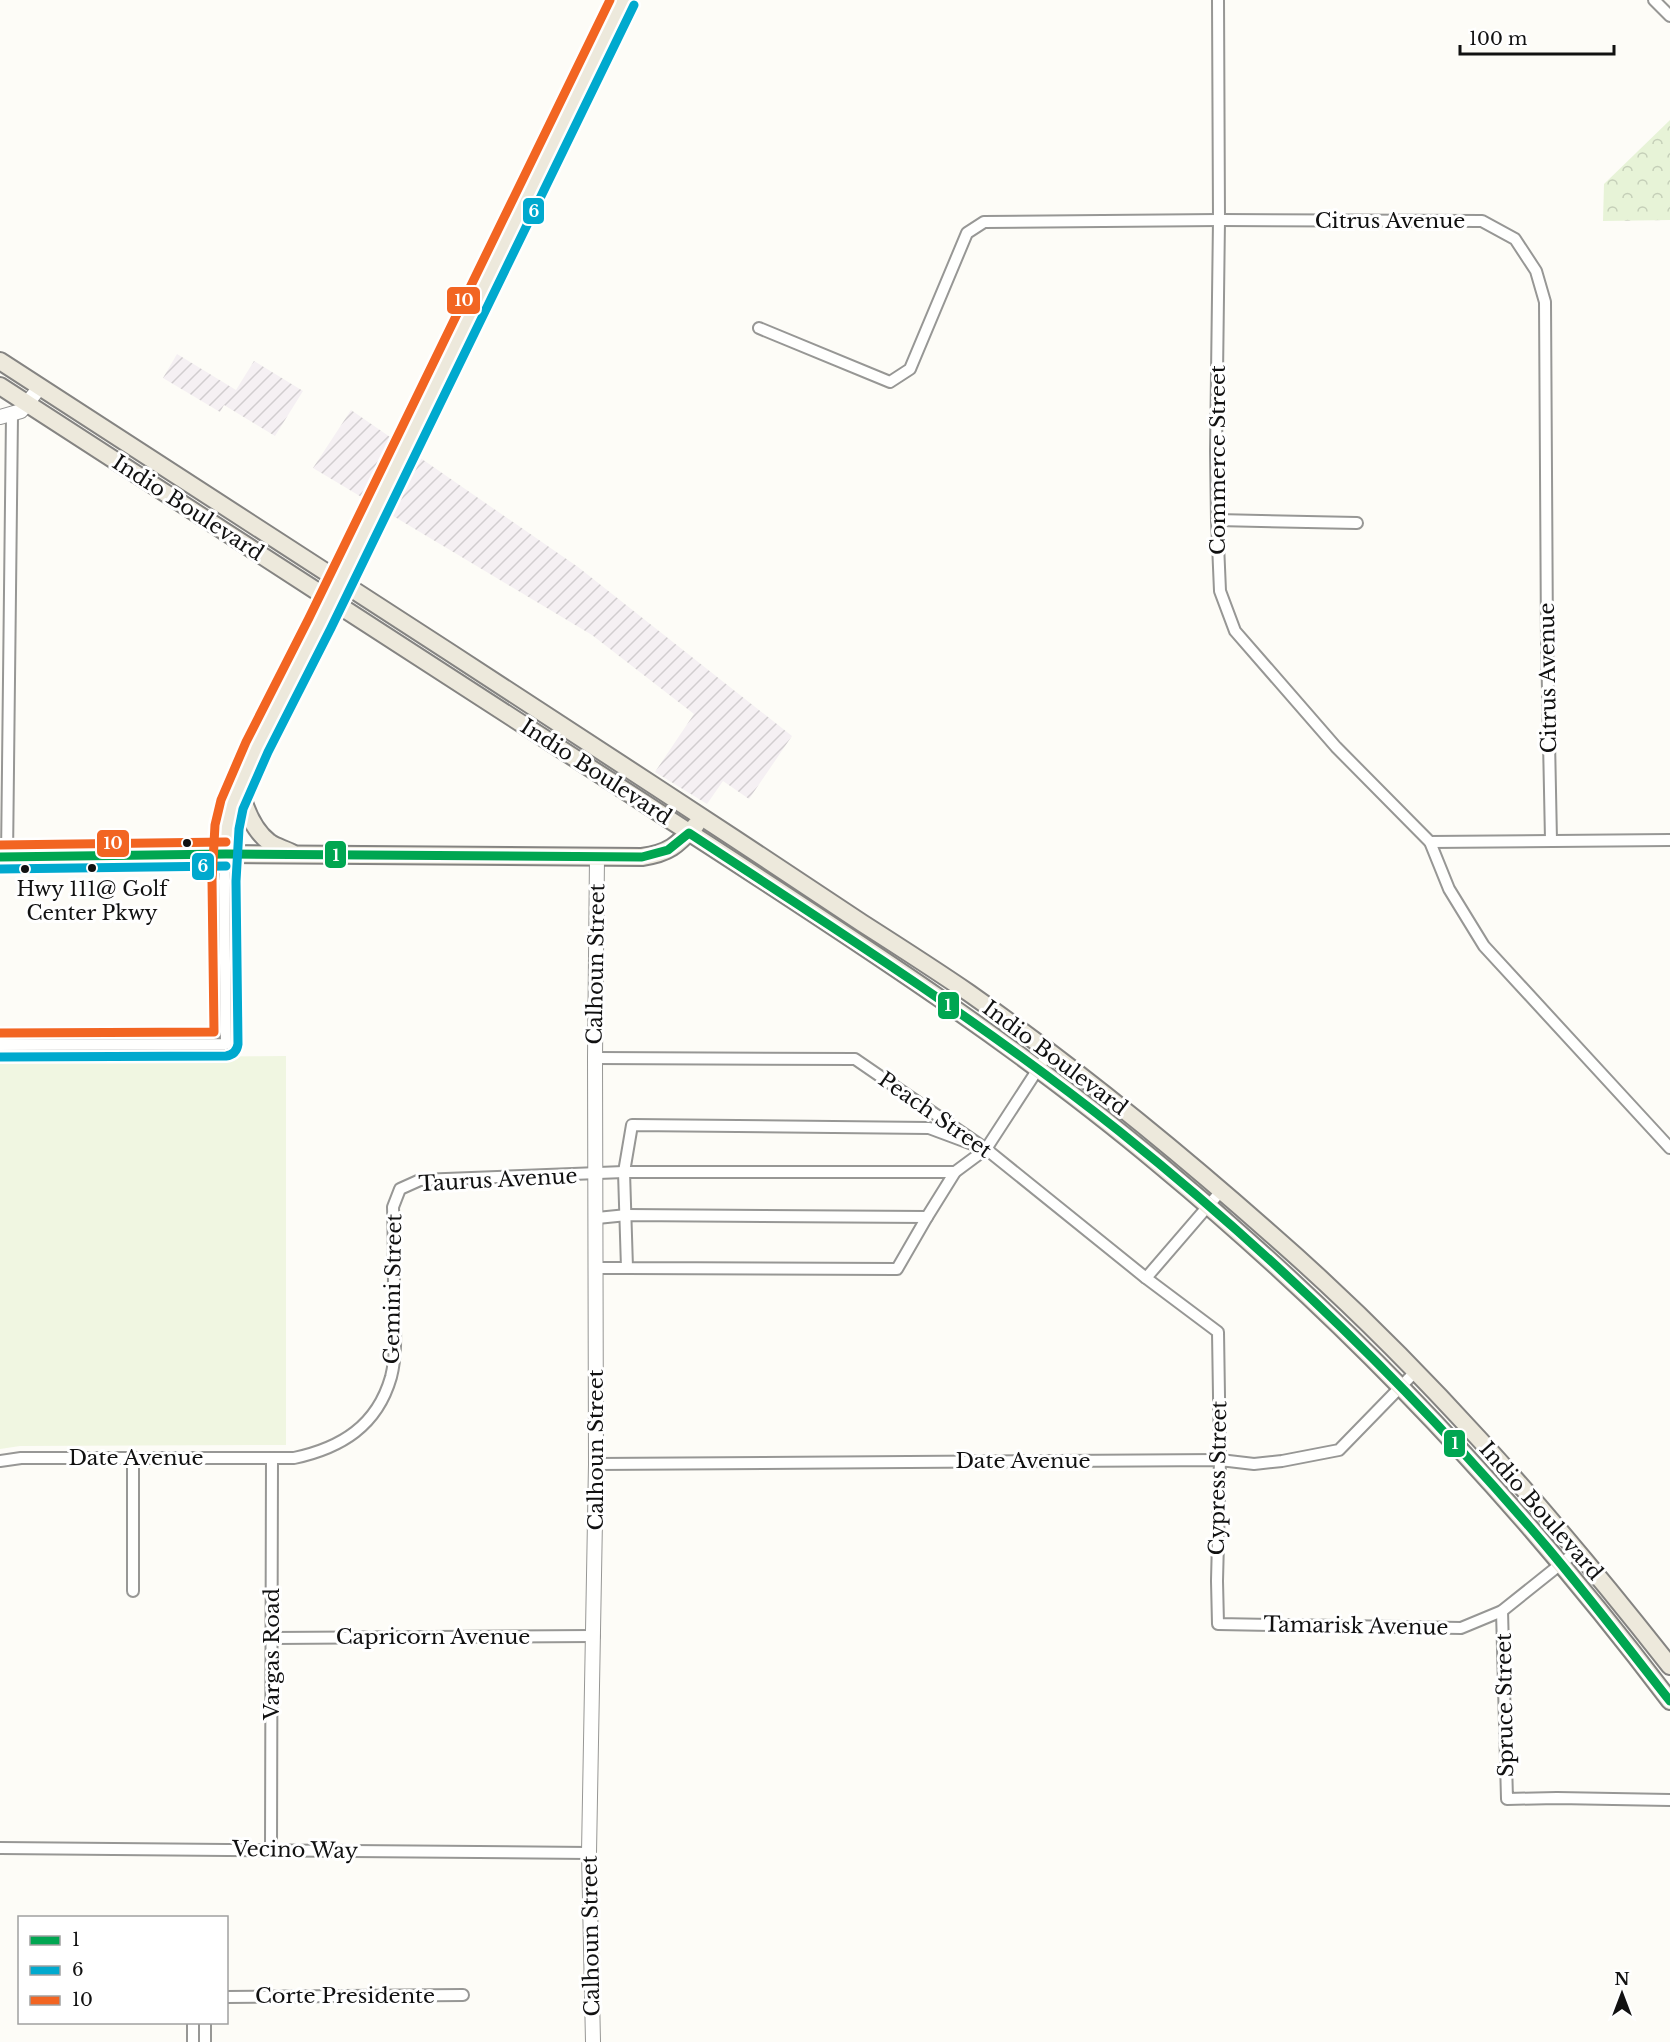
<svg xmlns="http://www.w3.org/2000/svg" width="1670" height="2042" viewBox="0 0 1670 2042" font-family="'Libre Baskerville',serif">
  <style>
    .industrial { fill: url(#industrial-furrows) }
    .park { fill: url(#park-crowns) }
    .pitch { fill: #f0f6e1 }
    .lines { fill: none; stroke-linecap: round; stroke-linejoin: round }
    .minor-casing { stroke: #979795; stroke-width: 14 }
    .tertiary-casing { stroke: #979795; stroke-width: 16 }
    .primary-casing { stroke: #858482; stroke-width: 20 }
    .minor { stroke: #fffffe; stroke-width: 10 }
    .tertiary { stroke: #fffffe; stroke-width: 14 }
    .primary { stroke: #ede9dc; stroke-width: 16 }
    .primary-bridge-casing { stroke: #858482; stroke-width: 20; stroke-linecap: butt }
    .primary-bridge { stroke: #ede9dc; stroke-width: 16 }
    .bus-1-casing { stroke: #fff; stroke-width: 14 }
    .bus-2-casing { stroke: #fff; stroke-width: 14 }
    .bus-3-casing { stroke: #fff; stroke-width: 14 }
    .bus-1 { stroke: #00a651; stroke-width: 9 }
    .bus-2 { stroke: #00a9ce; stroke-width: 9 }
    .bus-3 { stroke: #f26522; stroke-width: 9 }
    .bus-dot { fill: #111; stroke: #fff; stroke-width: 2 }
    .labels { text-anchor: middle; stroke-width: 6; stroke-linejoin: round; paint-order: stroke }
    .bus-label { font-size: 20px; fill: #111; stroke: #fff }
    .street-label { font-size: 21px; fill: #111; stroke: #fff }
    .line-badge { stroke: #fff; stroke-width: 2 }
    .badge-label { font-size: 16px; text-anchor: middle; font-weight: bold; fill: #fff }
  </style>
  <defs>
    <pattern id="industrial-furrows" width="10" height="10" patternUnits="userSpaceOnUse" patternTransform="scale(1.5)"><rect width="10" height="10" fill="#f5f0f3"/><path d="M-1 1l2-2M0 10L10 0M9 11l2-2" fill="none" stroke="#d1cdcf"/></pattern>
    <pattern id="park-crowns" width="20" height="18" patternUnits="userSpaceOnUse" patternTransform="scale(1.5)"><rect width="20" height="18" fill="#e7f3d7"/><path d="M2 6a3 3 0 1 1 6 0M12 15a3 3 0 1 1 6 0" fill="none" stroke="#c5cfb8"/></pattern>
  </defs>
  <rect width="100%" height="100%" fill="#fdfcf7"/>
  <!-- industrial -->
  <g class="industrial">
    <path d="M177,354L236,390L254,361L303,391L275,436L224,405L220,412L163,378Z"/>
    <path d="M351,410L578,567L792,736L749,799L723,781L707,804L655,772L694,714L592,635L313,468Z"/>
  </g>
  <!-- park -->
  <path class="park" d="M1670,120V220L1603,221L1604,184Z"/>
  <!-- pitch -->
  <path class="pitch" d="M286,1056V1445L20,1446L0,1449V1058Z"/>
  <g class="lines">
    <!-- minor casing -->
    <g class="minor-casing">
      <g id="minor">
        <path d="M1218,0L1219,220L1216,451L1217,520L1220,591L1235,631L1336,747L1430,842L1449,889L1484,946L1670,1148"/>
        <path d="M1654,0L1670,16"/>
        <path d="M759,328L890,382L910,369L967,233L984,222L1219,220L1482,221L1515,239L1536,271L1545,302L1547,642L1551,840"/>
        <path d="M1217,520L1357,523"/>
        <path d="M1430,842L1670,840"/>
        <path d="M7,857L12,415"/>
        <path d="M0,1045L226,1044L224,881L226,854"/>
        <path d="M595,1058L855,1059L986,1149L1146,1278L1218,1332L1220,1460L1217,1581L1218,1624L1461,1628L1502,1611L1577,1551"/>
        <path d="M927,1217L897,1269L627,1268L624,1172L632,1125L929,1128L972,1144"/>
        <path d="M597,1218L627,1215L927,1217L955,1172L986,1149L1049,1052"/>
        <path d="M597,1268H627"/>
        <path d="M1146,1278L1221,1191"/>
        <path d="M133,1457V1591"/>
        <path d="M0,1461L21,1458H294C341,1448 377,1426 391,1377C397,1354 395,1328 394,1304C394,1271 394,1239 393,1207L400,1189L420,1180L624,1172H955"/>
        <path d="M596,1464L1220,1460L1254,1464L1282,1461L1339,1450L1415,1372"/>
        <path d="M1502,1611L1507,1799L1557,1798L1670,1800"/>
        <path d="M272,1638L594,1636"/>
        <path d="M0,1848L589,1853"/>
        <path d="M271,1850L272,1458"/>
        <path d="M226,1997L463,1995"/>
        <path d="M205,2022V2042"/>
        <path d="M193,2042V2022"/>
      </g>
    </g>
    <!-- tertiary casing -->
    <g class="tertiary-casing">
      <g id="tertiary">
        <path d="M0,417L21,411L40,387"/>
        <path d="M593,2042L589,1853L596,1464L595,1058L597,857"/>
      </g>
    </g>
    <!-- primary casing -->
    <g class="primary-casing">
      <g id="primary">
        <path d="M502,251L623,0"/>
        <path d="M0,361C219,503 438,644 656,787C725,832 793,877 862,923C898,946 934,969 969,993C1074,1067 1175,1149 1271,1234C1419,1363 1549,1512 1670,1666"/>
        <path d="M0,386C214,524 427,663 641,801C817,916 998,1029 1160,1165C1353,1325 1519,1501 1670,1701"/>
        <path d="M239,786C244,806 252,829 269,842C275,847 285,849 292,853"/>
        <path d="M226,854C227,830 230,809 239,786L320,623"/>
        <path d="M0,857L226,854L642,857C670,853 677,845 696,825"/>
      </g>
    </g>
    <!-- minor -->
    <use href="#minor" class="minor"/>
    <!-- tertiary -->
    <use href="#tertiary" class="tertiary"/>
    <!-- primary -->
    <use href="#primary" class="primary"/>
    <!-- primary-bridge casing -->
    <g class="primary-bridge-casing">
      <path id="primary-bridge" d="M320,623L502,251"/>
    </g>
    <!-- primary-bridge -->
    <use href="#primary-bridge" class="primary-bridge"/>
    <!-- bus-1 casing -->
    <g class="bus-1-casing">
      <path id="bus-1" d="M0,857L226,854L642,857L668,850L689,833C835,929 982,1022 1119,1131C1274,1255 1417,1395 1546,1546C1589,1597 1629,1649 1670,1701"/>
    </g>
    <!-- bus-2 casing -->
    <g class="bus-2-casing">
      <g id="bus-2">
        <path d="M0,869L226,866"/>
        <path d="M0,1057L226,1056C233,1055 237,1051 238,1044L236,881L239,829L243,809L268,752L331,628L634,5"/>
      </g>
    </g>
    <!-- bus-3 casing -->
    <g class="bus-3-casing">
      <g id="bus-3">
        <path d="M0,845L226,842"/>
        <path d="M0,1033L214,1032L212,880L215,825L221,800L246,742L309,618L610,0"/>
      </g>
    </g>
    <!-- bus-1 -->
    <use href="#bus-1" class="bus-1"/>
    <!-- bus-2 -->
    <use href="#bus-2" class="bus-2"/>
    <!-- bus-3 -->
    <use href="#bus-3" class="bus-3"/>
  </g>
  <!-- markers -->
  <g class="bus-dot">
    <circle cx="187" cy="843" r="5"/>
    <circle cx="92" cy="868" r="5"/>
    <circle cx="25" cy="869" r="5"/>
  </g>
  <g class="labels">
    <!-- bus labels -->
    <g class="bus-label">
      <text x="92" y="896">Hwy 111@ Golf<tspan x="92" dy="24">Center Pkwy</tspan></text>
    </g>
    <!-- street labels -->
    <g class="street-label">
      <text x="1390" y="228">Citrus Avenue</text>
      <text transform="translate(1218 460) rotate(-90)" y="7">Commerce Street</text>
      <text transform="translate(188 508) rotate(33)" y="7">Indio Boulevard</text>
      <text transform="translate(1548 678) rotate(-91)" y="7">Citrus Avenue</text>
      <text transform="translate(596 772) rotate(33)" y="7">Indio Boulevard</text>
      <text transform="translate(596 964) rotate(-89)" y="7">Calhoun Street</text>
      <text transform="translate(1055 1058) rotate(37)" y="7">Indio Boulevard</text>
      <text transform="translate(935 1115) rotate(35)" y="7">Peach Street</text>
      <text transform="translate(498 1180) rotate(-3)" y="7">Taurus Avenue</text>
      <text transform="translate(393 1289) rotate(-89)" y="7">Gemini Street</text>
      <text transform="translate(596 1450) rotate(-90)" y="7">Calhoun Street</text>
      <text x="136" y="1465">Date Avenue</text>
      <text x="1023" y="1468">Date Avenue</text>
      <text transform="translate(1218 1478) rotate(-89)" y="7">Cypress Street</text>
      <text transform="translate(1541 1511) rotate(49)" y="7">Indio Boulevard</text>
      <text transform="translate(1356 1626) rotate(1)" y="7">Tamarisk Avenue</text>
      <text x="433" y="1644">Capricorn Avenue</text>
      <text transform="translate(272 1654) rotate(-90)" y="7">Vargas Road</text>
      <text transform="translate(1505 1705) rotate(-91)" y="7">Spruce Street</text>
      <text transform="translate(295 1850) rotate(1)" y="7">Vecino Way</text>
      <text transform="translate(591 1936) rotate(-91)" y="7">Calhoun Street</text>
      <text x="345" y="2003">Corte Presidente</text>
    </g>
  </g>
  <g class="line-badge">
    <rect x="522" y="197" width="23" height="28" rx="6" fill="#00a9ce"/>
    <rect x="446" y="286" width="35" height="29" rx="6" fill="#f26522"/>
    <rect x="96" y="829" width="34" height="29" rx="6" fill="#f26522"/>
    <rect x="324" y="840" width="23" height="29" rx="6" fill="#00a651"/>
    <rect x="191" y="852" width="24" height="29" rx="6" fill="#00a9ce"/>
    <rect x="937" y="991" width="23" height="29" rx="6" fill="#00a651"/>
    <rect x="1443" y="1429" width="23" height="29" rx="6" fill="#00a651"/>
  </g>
  <g class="badge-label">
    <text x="534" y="217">6</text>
    <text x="464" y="306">10</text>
    <text x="113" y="849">10</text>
    <text x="336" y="861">1</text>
    <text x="203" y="872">6</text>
    <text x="948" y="1011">1</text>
    <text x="1455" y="1449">1</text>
  </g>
  <!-- legend -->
  <rect x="18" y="1916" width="210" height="108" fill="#ffffff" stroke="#a0a0a0" stroke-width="1.5"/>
  <rect x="30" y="1936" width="30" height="9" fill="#00a651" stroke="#a0a0a0" stroke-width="1.5"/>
  <text x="72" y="1946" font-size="18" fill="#111111">1</text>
  <rect x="30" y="1966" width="30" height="9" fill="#00a9ce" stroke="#a0a0a0" stroke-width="1.5"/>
  <text x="72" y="1976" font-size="18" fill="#111111">6</text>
  <rect x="30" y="1996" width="30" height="9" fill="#f26522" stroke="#a0a0a0" stroke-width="1.5"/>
  <text x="72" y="2006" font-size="18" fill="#111111">10</text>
  <!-- north arrow -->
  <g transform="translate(1622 1994)" stroke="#ffffff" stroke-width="4.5" paint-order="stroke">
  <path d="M0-4.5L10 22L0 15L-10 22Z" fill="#111111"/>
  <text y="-9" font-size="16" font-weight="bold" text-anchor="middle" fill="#111111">N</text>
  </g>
  <!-- scale -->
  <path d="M1460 45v9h154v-9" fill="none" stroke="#111111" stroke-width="3"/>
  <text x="1469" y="45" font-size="18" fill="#111111" stroke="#ffffff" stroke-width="4.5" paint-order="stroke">100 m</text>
</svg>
